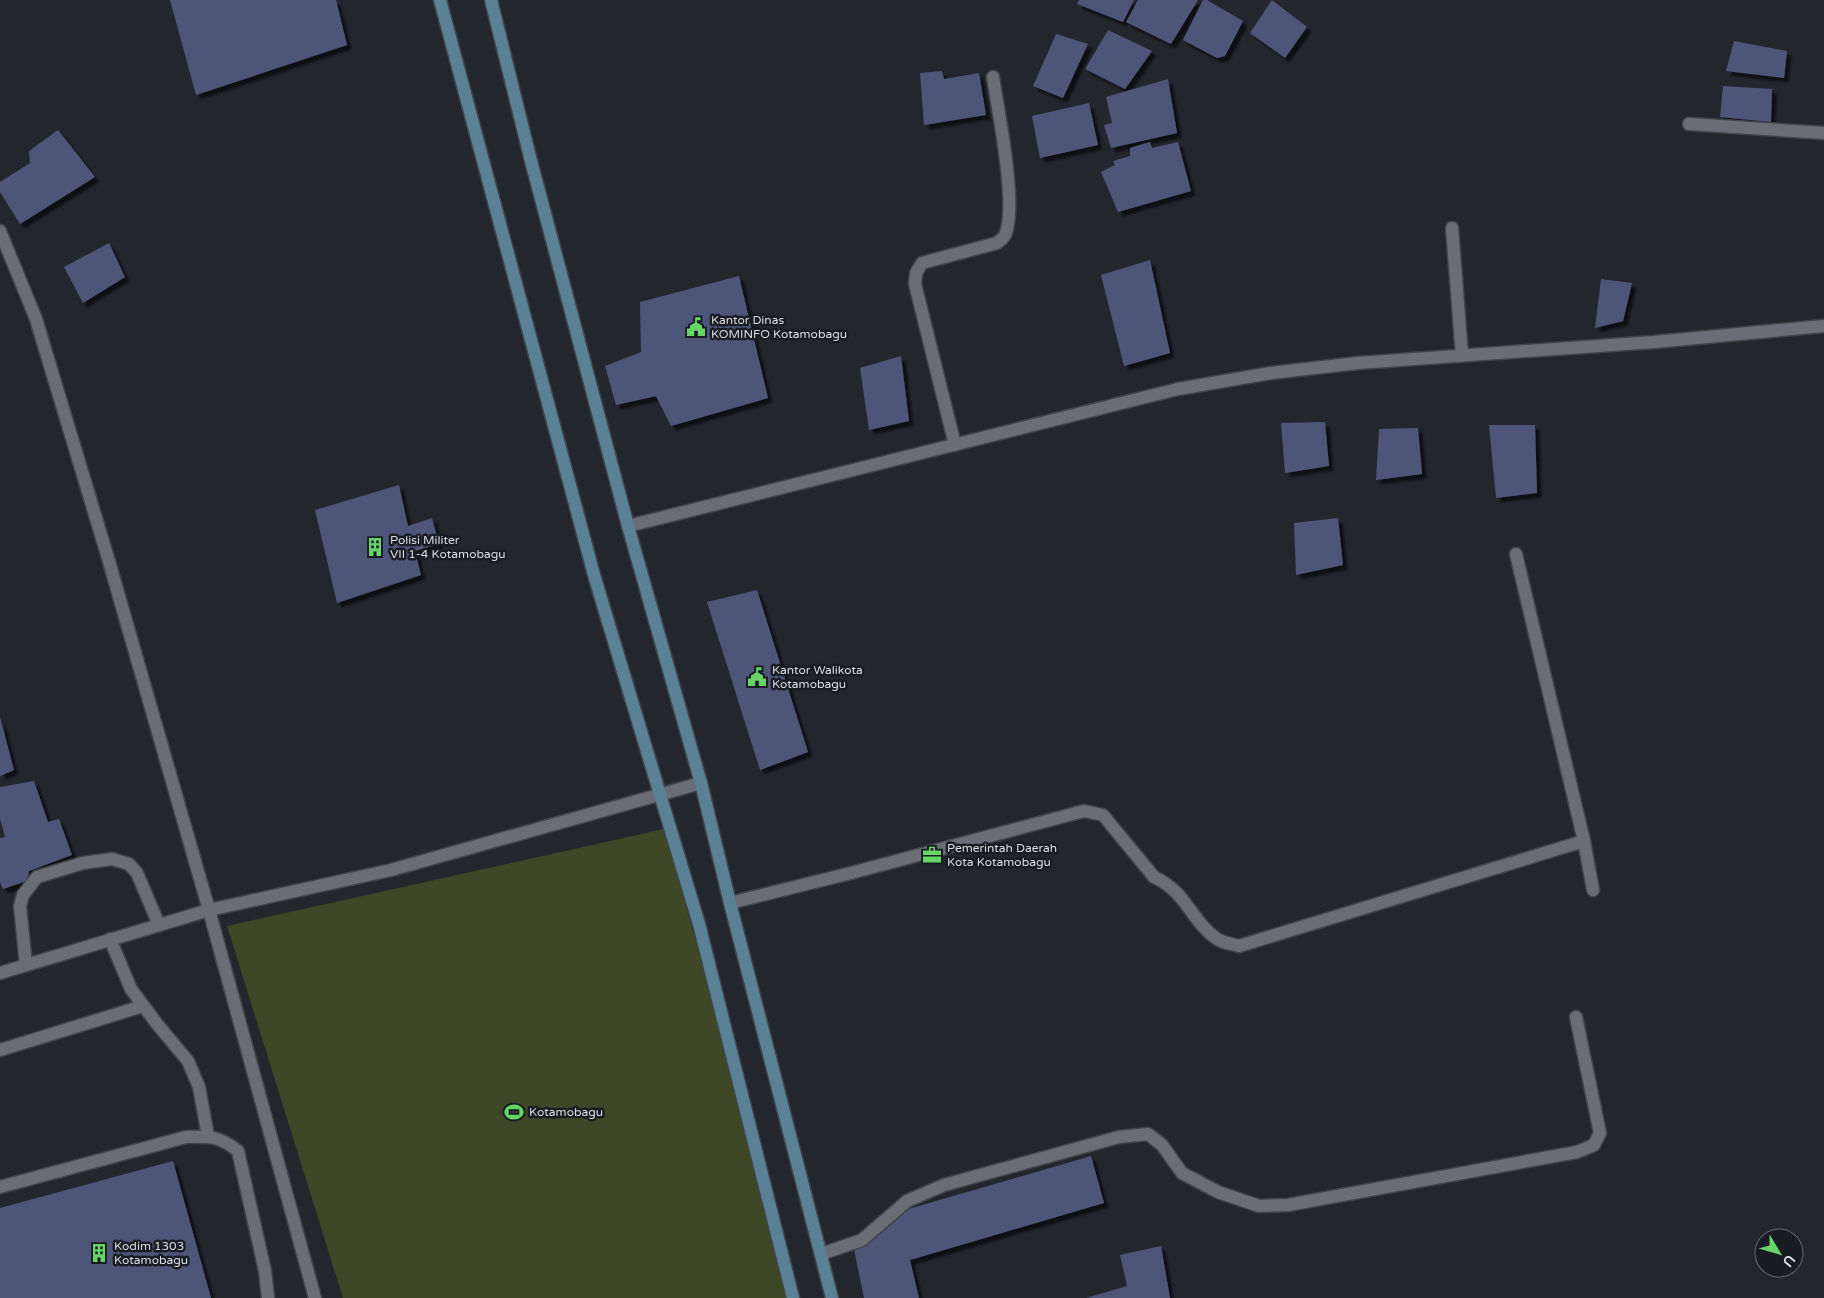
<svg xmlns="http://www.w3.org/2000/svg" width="1824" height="1298" viewBox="0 0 1824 1298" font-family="'Varela Round',sans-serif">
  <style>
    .green { fill: #3e4826 }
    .building { fill: #4e5578; filter: url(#shadow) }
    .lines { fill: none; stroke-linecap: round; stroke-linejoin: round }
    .service-casing { stroke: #42444b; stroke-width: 15 }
    .minor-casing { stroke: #42444b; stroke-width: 15 }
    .secondary-casing { stroke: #42444b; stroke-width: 15 }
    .service { stroke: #6b6d76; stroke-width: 12 }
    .minor { stroke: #6b6d76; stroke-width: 12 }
    .secondary { stroke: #5b8196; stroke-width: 12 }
    .labels { text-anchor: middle; stroke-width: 5; stroke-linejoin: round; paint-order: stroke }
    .poi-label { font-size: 12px; fill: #dadce1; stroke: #1a1c24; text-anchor: start }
  </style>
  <defs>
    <filter id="shadow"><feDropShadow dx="4.5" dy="4.5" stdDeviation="1" flood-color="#0009"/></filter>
  </defs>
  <rect width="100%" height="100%" fill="#24262e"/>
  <!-- green -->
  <path class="green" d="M664,829L796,1298H343L227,926Z"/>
  <!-- building -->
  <g class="building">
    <path d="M170,0H336L347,45L196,95Z"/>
    <path d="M1079,0H1134L1123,22L1077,4Z"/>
    <path d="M1138,0H1198L1171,44L1126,22Z"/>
    <path d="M1203,0H1207L1243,21L1225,56L1217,58L1183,40Z"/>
    <path d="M1272,0L1307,27L1285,58L1250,33Z"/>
    <path d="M1108,30L1152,51L1125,89L1085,69Z"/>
    <path d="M1056,34L1088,44L1063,98L1033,86Z"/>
    <path d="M1734,41L1787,51L1784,78L1726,71Z"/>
    <path d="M942,71L944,79L979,73L986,115L924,125L920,73Z"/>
    <path d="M1168,79L1177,133L1111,148L1104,125L1112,123L1106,97Z"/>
    <path d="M1723,86L1772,89L1771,122L1720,117Z"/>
    <path d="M1089,103L1098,145L1040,158L1032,116Z"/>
    <path d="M58,130L95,177L20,224L0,192V182L30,163L29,151Z"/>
    <path d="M1150,142L1152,148L1178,142L1191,191L1118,212L1101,172L1115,165L1113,161L1130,156V148Z"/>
    <path d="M109,243L125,277L83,303L64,267Z"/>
    <path d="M1150,260L1170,353L1124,366L1101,275Z"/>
    <path d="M739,276L768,398L671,426L656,396L616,405L605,366L641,352L640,302Z"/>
    <path d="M1601,279L1632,283L1623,321L1595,328Z"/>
    <path d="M901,356L909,421L869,430L860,368Z"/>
    <path d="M1325,422L1329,466L1285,473L1281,423Z"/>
    <path d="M1489,425H1535L1537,493L1496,498Z"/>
    <path d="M1418,428L1422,474L1376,480L1379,429Z"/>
    <path d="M399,485L408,526L432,518L439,544L415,551L421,575L337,603L315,510Z"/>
    <path d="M1338,518L1343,565L1296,575L1294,523Z"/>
    <path d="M757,590L808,752L760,770L707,602Z"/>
    <path d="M0,717L14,770L0,776Z"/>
    <path d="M34,781L48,822L59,819L72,855L29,871L27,881L3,889L0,882V838L5,837L0,819V787Z"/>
    <path d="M1091,1156L1104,1203L910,1260L919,1298H864L854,1249L905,1210Z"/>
    <path d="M173,1161L211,1298H0V1208Z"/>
    <path d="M1161,1246L1170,1298H1086L1127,1286L1120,1255Z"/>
  </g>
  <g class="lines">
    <!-- service casing -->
    <g class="service-casing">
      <g id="service">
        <path d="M1516,554L1584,841"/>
        <path d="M730,903L851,873L1084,811L1103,815L1154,877C1186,891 1191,921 1217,939C1223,943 1232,944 1239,946L1584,841L1593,890"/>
        <path d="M110,939L131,989L157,1024L188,1061L199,1087L208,1136"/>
        <path d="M0,1187L186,1137C208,1136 220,1136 238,1151L265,1271L268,1298"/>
      </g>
    </g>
    <!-- minor casing -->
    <g class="minor-casing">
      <g id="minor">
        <path d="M1689,124L1824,133"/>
        <path d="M1452,228L1462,355"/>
        <path d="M0,231L36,319L108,558L209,910L315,1298"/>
        <path d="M955,445L915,284L916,273L922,263L997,243C1000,240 1004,238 1005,235C1018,207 998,111 993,77"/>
        <path d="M628,526L1178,389L1271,373L1358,363L1654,342L1824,326"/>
        <path d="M26,965L20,906L23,895L37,877L83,863L112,859L129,864L137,873L159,925"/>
        <path d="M0,973L209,910L391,870L701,783"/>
        <path d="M0,1050L143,1006"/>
        <path d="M821,1254L862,1240L907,1201L944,1185L1119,1137L1148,1134L1162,1145L1182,1173L1218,1192L1259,1206L1288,1205L1577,1152L1594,1145L1600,1133L1576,1017"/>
      </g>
    </g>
    <!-- secondary casing -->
    <g class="secondary-casing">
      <g id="secondary">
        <path d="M440,0L594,575L699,924L793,1298"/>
        <path d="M491,0L531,161L628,526L701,783L730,903L832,1298"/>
      </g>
    </g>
    <!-- service -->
    <use href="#service" class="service"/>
    <!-- minor -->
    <use href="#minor" class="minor"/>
    <!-- secondary -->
    <use href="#secondary" class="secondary"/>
  </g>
  <!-- icons -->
  <defs>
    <g id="civic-bare" transform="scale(1.5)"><path d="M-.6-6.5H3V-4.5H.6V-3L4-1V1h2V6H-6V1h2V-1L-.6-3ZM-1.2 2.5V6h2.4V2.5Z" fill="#66d467" stroke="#1a1c24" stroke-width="2.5" paint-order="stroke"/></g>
    <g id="building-bare" transform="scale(1.5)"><path d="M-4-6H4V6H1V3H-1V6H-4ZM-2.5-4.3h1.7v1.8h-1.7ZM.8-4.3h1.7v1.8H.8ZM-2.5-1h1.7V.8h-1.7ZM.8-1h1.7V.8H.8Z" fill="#66d467" stroke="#1a1c24" stroke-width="2.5" paint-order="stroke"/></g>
    <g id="office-bare" transform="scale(1.5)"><path d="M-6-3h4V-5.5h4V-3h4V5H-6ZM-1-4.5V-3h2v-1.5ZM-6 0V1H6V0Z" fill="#66d467" stroke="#1a1c24" stroke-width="2.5" paint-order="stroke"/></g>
    <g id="stadium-bare" transform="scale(1.5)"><path d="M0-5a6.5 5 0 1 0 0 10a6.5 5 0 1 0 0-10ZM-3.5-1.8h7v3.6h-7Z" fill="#66d467" stroke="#1a1c24" stroke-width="2.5" paint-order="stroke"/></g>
  </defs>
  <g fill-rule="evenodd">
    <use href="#civic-bare" x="696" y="327"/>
    <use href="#building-bare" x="375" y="547"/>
    <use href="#civic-bare" x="757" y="677"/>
    <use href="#office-bare" x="932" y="855"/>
    <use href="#stadium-bare" x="514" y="1112"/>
    <use href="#building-bare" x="99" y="1253"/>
  </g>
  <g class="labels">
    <!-- poi labels -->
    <g class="poi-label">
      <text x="711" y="324">Kantor Dinas<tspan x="711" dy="14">KOMINFO Kotamobagu</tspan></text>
      <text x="390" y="544">Polisi Militer<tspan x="390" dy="14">VII 1-4 Kotamobagu</tspan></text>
      <text x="772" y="674">Kantor Walikota<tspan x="772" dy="14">Kotamobagu</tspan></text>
      <text x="947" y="852">Pemerintah Daerah<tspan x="947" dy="14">Kota Kotamobagu</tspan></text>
      <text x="529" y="1116">Kotamobagu</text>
      <text x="114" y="1250">Kodim 1303<tspan x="114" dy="14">Kotamobagu</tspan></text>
    </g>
  </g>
  <!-- north arrow -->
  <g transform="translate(1779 1253) rotate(128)"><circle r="24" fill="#1a1c24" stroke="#676970"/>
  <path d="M0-4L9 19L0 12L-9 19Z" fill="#66d467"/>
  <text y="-8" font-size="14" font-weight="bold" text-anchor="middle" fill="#dadce1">U</text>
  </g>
</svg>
